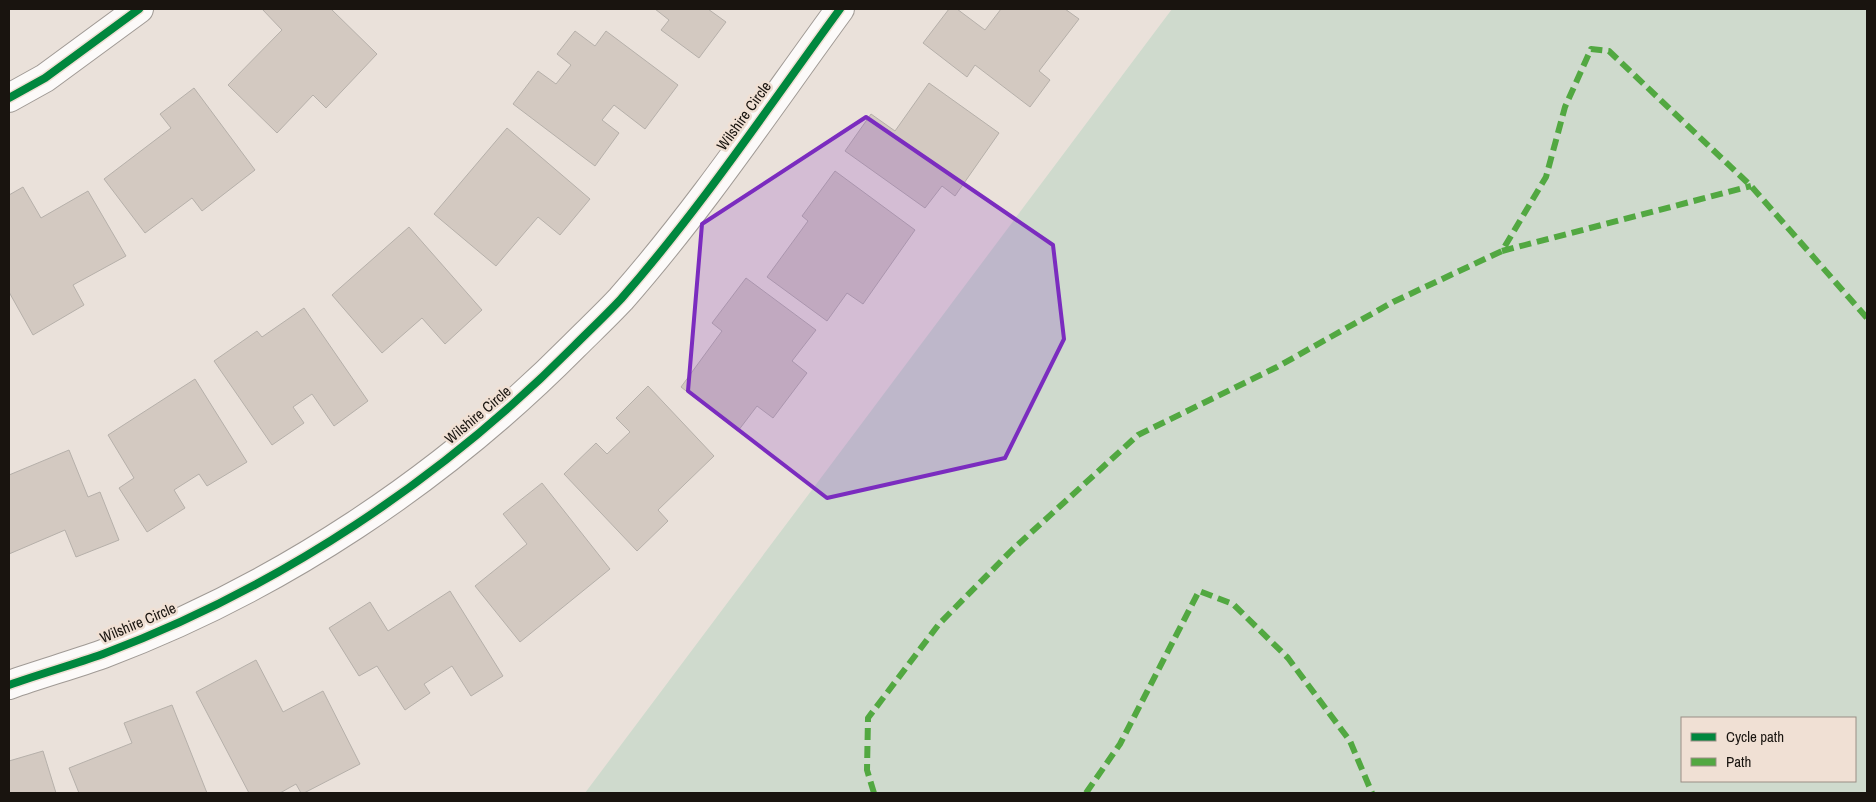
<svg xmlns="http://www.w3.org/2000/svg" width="1876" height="802" viewBox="0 0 1876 802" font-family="'Archivo Narrow',sans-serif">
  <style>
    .green { fill: #cfdacd; fill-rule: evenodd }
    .building { fill: #d3c9c1; stroke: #b6b0aa }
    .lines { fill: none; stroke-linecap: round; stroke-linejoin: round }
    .street-casing { stroke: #a09a95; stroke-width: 30 }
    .street { stroke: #fcfaf9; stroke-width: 28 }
    .quiet { stroke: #52a841; stroke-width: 6; stroke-dasharray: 12 6; stroke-linecap: butt }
    .cycleway-casing { stroke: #f0e0d4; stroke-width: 11 }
    .cycleway { stroke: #00873e; stroke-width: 8 }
    .marked { fill: #7b2cbf; fill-opacity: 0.2; stroke: #7b2cbf; stroke-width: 4; stroke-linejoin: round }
    .labels { text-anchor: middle; stroke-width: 5; stroke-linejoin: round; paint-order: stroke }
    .street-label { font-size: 15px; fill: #19140f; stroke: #f0e0d4 }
  </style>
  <rect width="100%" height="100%" fill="#eae1da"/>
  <!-- green -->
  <path class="green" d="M1172,9H1867V793H585ZM1682,718H1855V781H1682Z"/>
  <!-- building -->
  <g class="building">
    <path d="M262,9H331L377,54L326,108L313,95L277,133L228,85L282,30Z"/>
    <path d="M655,9H708L726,22L699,58L661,30L669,20Z"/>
    <path d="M949,9H957L985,30L1001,9H1065L1079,19L1039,71L1050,80L1030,107L975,65L967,77L923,43Z"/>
    <path d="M575,31L595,46L606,31L678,85L645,129L614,105L602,120L619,133L595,166L513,104L538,71L556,84L571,65L557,54Z"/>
    <path d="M929,83L999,133L955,196L942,186L925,208L845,151L871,114L895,131Z"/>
    <path d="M194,88L255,170L202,211L192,198L145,233L104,179L171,128L160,114Z"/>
    <path d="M507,128L590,199L560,235L538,217L496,266L434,214Z"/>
    <path d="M835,171L915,230L863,304L847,293L827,321L767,277L808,221L802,216Z"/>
    <path d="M23,187L41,218L88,191L126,256L73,285L84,305L33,335L9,292V195Z"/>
    <path d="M409,227L482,310L445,344L422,318L382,353L332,295Z"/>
    <path d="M746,278L816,330L792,361L807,373L773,418L757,406L738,431L681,387L722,331L712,323Z"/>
    <path d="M304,308L368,401L334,426L312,394L293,407L304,423L272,445L214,361L257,331L262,337Z"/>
    <path d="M195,379L247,462L207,486L199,474L174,490L185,508L147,532L119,488L134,478L108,435Z"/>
    <path d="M648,386L714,456L658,510L668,521L637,551L564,474L596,443L607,454L630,432L616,418Z"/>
    <path d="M69,450L88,497L100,492L119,540L76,557L65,530L9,554V475Z"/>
    <path d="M542,483L610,569L520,642L475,586L527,544L503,514Z"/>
    <path d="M450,591L503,676L471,696L452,666L424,684L430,693L405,710L377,666L359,676L329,628L370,602L388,631Z"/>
    <path d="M256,660L283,712L323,691L360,764L304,793H301L296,784L280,793H249L196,692Z"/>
    <path d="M172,705L207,793H79L69,768L132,743L124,723Z"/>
    <path d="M43,751L56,793H9V761Z"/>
  </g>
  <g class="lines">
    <!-- street casing -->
    <g class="street-casing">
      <g id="street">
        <path d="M9,98L45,78L139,9"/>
        <path d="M9,685C40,674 72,665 103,654C279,588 442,479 574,346C590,330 606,315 621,299C701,208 769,106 840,9"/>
      </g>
    </g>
    <!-- street -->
    <use href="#street" class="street"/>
    <!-- quiet -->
    <g class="quiet">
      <path d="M1502,251L1751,186"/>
      <path d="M874,793L867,770L868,718L939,624L1012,550L1138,435L1277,367L1393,302L1502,251L1546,177L1565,107L1591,49L1609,51L1751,186L1867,318"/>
      <path d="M1086,793L1120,744L1199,591L1233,604L1288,658L1350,741L1372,793"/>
    </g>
    <!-- cycleway casing -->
    <g class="cycleway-casing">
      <g id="cycleway">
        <path d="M9,98L45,78L139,9"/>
        <path d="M9,685C40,674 72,665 103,654C279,588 442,479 574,346C590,330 606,315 621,299C701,208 769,106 840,9"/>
      </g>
    </g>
    <!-- cycleway -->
    <use href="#cycleway" class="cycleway"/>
  </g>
  <!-- marked area -->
  <path class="marked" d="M866,117L1053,245L1064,339L1005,458L827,498L688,391L702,224Z"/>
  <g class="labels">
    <!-- street labels -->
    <g class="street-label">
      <text transform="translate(744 116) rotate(-54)" y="5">Wilshire Circle</text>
      <text transform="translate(478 415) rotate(-40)" y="5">Wilshire Circle</text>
      <text transform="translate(138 623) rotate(-23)" y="5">Wilshire Circle</text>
    </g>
  </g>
  <!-- border -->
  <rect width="1876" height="802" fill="none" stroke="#19140f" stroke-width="20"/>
  <!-- legend -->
  <rect x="1681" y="717" width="175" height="65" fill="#f0e0d4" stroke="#9a8e85"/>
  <rect x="1691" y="733" width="25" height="8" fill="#00873e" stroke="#9a8e85"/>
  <text x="1726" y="742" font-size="15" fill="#19140f">Cycle path</text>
  <rect x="1691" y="758" width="25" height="8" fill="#52a841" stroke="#9a8e85"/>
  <text x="1726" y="767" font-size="15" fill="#19140f">Path</text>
</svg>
